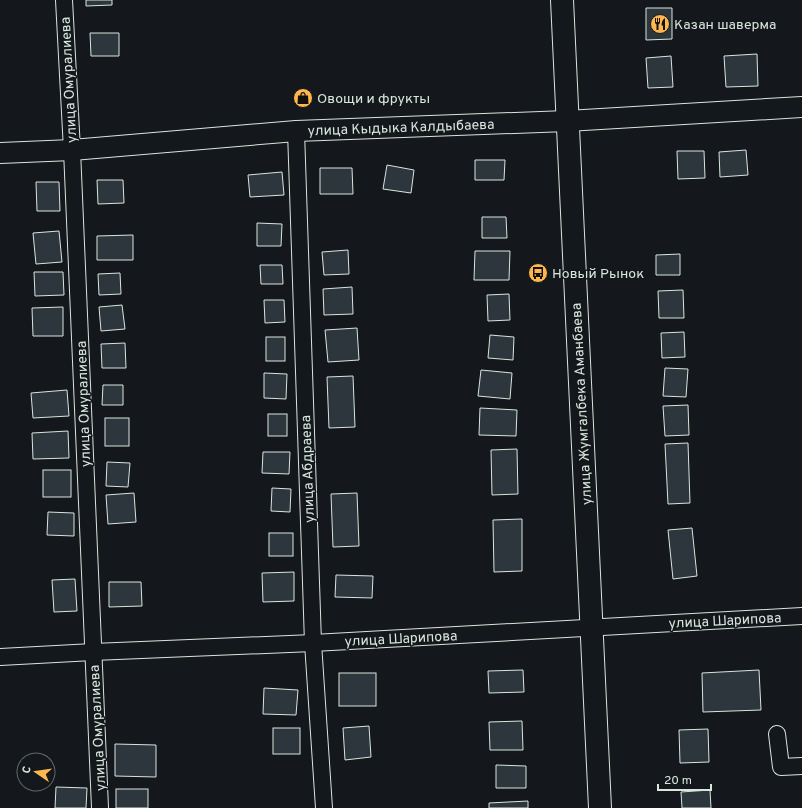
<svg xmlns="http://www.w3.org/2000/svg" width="802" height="808" viewBox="0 0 802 808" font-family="Overpass,sans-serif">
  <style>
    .building { fill: #2c363c; stroke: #d8e6dc }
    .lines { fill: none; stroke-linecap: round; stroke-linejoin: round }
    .minor-casing { stroke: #d8e6dc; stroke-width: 18 }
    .tertiary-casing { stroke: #d8e6dc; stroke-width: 22 }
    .primary-casing { stroke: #d8e6dc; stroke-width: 24 }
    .minor { stroke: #14181c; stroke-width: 16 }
    .tertiary { stroke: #14181c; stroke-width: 20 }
    .primary { stroke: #14181c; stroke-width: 22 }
    .labels { text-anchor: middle; stroke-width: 3; stroke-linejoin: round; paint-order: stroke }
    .poi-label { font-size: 14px; fill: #d8e6dc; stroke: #14181c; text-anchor: start }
    .street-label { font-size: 14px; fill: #d8e6dc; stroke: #14181c }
  </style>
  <rect width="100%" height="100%" fill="#14181c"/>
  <!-- building -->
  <g class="building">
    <path d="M86,0H112V5L86,6Z"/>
    <path d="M646,8H672V39L646,40Z"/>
    <path d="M90,33H119V56H91Z"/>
    <path d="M757,54L758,86L726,87L724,56Z"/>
    <path d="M671,56L673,87L648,88L646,58Z"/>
    <path d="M746,150L748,175L720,177L719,152Z"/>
    <path d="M677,151H704L705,178L678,179Z"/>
    <path d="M475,160H505L504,180H475Z"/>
    <path d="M387,165L414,170L411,193L383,189Z"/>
    <path d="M320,168H352L353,194H320Z"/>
    <path d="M282,172L284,195L250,197L248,175Z"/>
    <path d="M97,180H123L124,203L98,204Z"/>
    <path d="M36,182H59L60,211H37Z"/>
    <path d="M482,217H506L507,238H482Z"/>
    <path d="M257,223L282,224L281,246H257Z"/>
    <path d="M59,231L62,262L36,264L33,233Z"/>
    <path d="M133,235V260H97V236Z"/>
    <path d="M348,250L349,274L324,275L322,252Z"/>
    <path d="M475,251H510L509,280H474Z"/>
    <path d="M680,254V275H656V255Z"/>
    <path d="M260,265H282L283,284H261Z"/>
    <path d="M34,272H63L64,295L35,296Z"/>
    <path d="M120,273L121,294L99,295L98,274Z"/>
    <path d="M352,287L353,314L324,315L323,289Z"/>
    <path d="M683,290L684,318H659L658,291Z"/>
    <path d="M509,294L510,320L488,321L487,295Z"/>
    <path d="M264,300H284L285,322L265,323Z"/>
    <path d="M122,305L125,329L101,331L99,307Z"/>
    <path d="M63,307V336H33L32,308Z"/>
    <path d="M357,328L359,360L328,362L325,330Z"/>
    <path d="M684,332L685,357L662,358L661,333Z"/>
    <path d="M490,335L514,337L513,360L488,358Z"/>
    <rect x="266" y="337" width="19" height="24"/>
    <path d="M125,343L126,368H102L101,344Z"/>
    <path d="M665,368L688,369L686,397L663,396Z"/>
    <path d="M481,370L512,373L510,399L478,396Z"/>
    <path d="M264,373L287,374L286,399L264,398Z"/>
    <path d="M353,376L355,427L329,428L327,377Z"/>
    <path d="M103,385H123V405H102Z"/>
    <path d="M67,390L69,416L33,418L31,393Z"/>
    <path d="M688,405L689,435L665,436L663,406Z"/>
    <path d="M480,408L517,410L516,436L479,435Z"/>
    <rect x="268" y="414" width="19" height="22"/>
    <rect x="105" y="418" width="24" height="28"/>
    <path d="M68,431L69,458L33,459L32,433Z"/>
    <path d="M688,443L690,503L668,504L665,444Z"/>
    <path d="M517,449L518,494L492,495L491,450Z"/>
    <path d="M263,452H290L289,474L262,473Z"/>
    <path d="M107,462L130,463L128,487L106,486Z"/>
    <rect x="43" y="470" width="28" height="27"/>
    <path d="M272,488L291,489L290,512L271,511Z"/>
    <path d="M134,493L136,522L108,524L106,495Z"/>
    <path d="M357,493L359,546L333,547L331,494Z"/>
    <path d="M48,512L74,513V536L47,535Z"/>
    <path d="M522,519V571L494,572L493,520Z"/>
    <path d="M692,528L697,576L673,579L668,530Z"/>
    <rect x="269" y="533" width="24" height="23"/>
    <path d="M294,572V601L263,602L262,573Z"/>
    <path d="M336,575L373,576L372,598L335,597Z"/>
    <path d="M75,579L77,611L54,612L52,580Z"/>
    <path d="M109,582H141L142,606L109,607Z"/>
    <path d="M523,670L524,692L489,693L488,671Z"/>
    <path d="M759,670L761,710L703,712L702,673Z"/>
    <rect x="339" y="673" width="37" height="33"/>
    <path d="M264,688L298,690L296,715L263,714Z"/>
    <path d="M522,721L523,750H490L489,722Z"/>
    <path d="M369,726L371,757L345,760L343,728Z"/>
    <rect x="273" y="728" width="27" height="26"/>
    <path d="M708,729L709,762L680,763L679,730Z"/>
    <path d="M115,744L156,745V777L115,776Z"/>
    <path d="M496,765L526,766V788H496Z"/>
    <path d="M56,787L87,788L86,808H55Z"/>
    <rect x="116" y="789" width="32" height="19"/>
    <path d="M710,790L711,808H682L681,792Z"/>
    <path d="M528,801V808H489V803Z"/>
  </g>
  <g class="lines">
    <!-- minor casing -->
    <g class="minor-casing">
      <g id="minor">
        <path d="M64,0L72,150L100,808"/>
        <path d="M296,131L313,643L324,808"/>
        <path d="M0,657L93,652L313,643L802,616"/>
        <path d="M777,734L781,767L802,766"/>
      </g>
    </g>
    <!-- tertiary casing -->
    <g class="tertiary-casing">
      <path id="tertiary" d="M0,153L72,150L296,131L567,121L802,107"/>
    </g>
    <!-- primary casing -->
    <g class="primary-casing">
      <path id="primary" d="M562,0L600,808"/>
    </g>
    <!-- minor -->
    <use href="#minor" class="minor"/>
    <!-- tertiary -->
    <use href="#tertiary" class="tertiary"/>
    <!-- primary -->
    <use href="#primary" class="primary"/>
  </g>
  <!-- icons -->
  <defs>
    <g id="restaurant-disc" transform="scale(1)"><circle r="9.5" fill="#ffb74d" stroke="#14181c"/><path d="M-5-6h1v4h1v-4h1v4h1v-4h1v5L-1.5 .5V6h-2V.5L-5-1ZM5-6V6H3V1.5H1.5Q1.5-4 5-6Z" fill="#111"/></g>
    <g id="shop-disc" transform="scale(1)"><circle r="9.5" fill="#ffb74d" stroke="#14181c"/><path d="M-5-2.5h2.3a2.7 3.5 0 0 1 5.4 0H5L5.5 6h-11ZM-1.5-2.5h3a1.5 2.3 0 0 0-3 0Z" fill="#111"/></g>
    <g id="bus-disc" transform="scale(1)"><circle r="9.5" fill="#ffb74d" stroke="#14181c"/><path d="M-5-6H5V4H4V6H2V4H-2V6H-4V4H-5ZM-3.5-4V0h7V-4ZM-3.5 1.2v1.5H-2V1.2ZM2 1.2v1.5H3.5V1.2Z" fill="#111"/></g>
  </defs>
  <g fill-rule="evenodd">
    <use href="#restaurant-disc" x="660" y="24"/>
    <use href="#shop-disc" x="303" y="98"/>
    <use href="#bus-disc" x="538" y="273"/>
  </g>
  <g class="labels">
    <!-- poi labels -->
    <g class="poi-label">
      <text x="674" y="29">Казан шаверма</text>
      <text x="317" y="103">Овощи и фрукты</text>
      <text x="552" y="278">Новый Рынок</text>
    </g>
    <!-- street labels -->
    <g class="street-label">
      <text transform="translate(68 80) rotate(-93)" y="5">улица Омуралиева</text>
      <text transform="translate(401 127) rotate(-2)" y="5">улица Кыдыка Калдыбаева</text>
      <text transform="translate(83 404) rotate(-92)" y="5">улица Омуралиева</text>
      <text transform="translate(581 404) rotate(-93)" y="5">улица Жумгалбека Аманбаева</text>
      <text transform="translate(307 469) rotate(-92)" y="5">улица Абдраева</text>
      <text transform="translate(725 620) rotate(-3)" y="5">улица Шарипова</text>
      <text transform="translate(401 638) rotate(-3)" y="5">улица Шарипова</text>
      <text transform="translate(97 728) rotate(-93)" y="5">улица Омуралиева</text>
    </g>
  </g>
  <!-- north arrow -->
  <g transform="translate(36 772) rotate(283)"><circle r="19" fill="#14181c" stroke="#626a69"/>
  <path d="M0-3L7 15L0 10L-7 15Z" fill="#ffb74d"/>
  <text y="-6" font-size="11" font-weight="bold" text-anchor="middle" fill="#d8e6dc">С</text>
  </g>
  <!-- scale -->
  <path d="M658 784v6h53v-6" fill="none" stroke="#d8e6dc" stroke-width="2"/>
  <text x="664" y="784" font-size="12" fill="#d8e6dc" stroke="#14181c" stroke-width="3" paint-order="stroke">20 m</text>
</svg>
